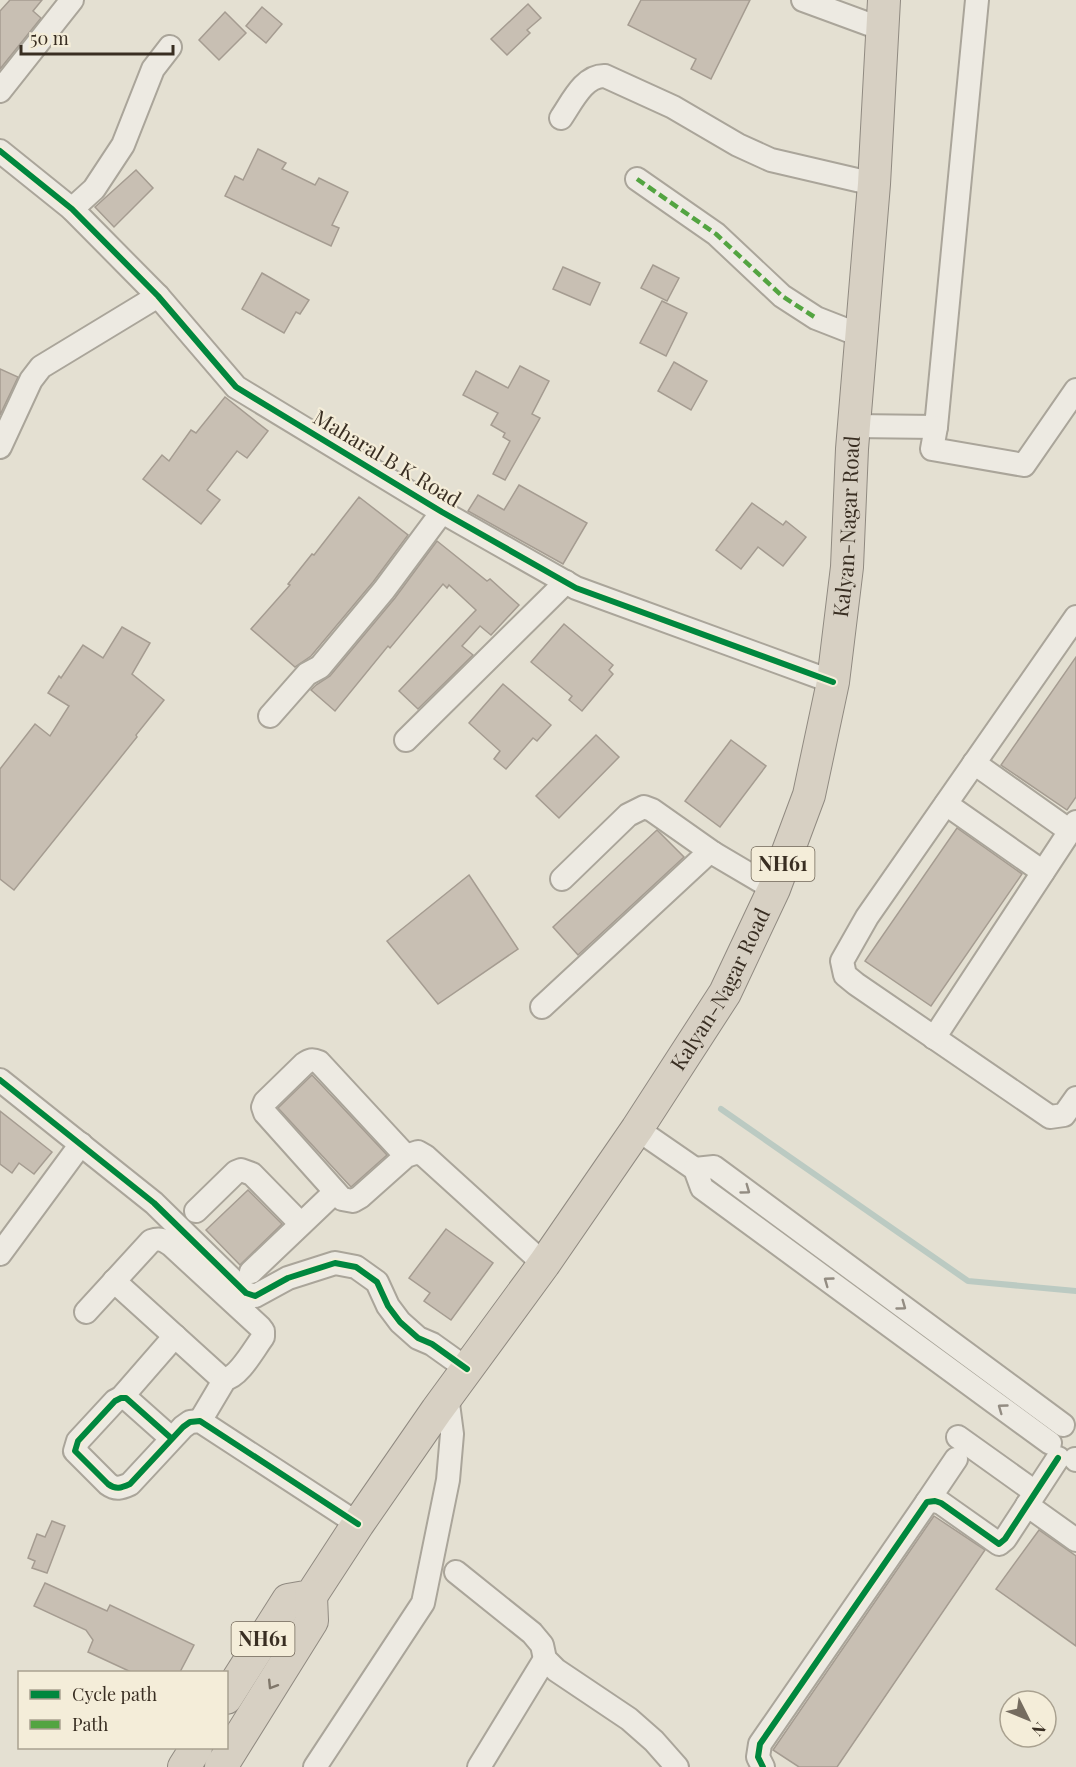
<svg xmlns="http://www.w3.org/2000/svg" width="1076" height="1767" viewBox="0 0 1076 1767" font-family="'Playfair Display',serif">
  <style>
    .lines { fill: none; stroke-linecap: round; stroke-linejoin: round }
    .stream { stroke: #bbcac2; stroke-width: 6 }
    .building { fill: #c8bfb3; stroke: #a59c91; stroke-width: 1.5 }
    .minor-casing { stroke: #aaa59a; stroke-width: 26 }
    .highway-casing { stroke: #908a81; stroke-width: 34 }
    .minor { stroke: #edeae2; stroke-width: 22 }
    .highway { stroke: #d7d0c3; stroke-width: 32 }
    .quiet { stroke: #53a441; stroke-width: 4.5; stroke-dasharray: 9 4.5; stroke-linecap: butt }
    .cycleway-casing { stroke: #f4edd9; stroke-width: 10 }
    .cycleway { stroke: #00873e; stroke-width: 6 }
    .oneway { stroke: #938c82 }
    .oneway2 { stroke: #80776a }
    .labels { text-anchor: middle; stroke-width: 4.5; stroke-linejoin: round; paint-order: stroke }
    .shield { fill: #f4edd9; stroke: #716759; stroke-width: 1.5 }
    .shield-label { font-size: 20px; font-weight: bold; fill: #392e22 }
    .street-label { font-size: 21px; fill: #392e22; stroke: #f4edd9 }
  </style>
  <rect width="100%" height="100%" fill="#e4e0d2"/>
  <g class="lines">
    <!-- stream -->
    <path class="stream" d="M721,1109L968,1281L1076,1291"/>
  </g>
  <!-- building -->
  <g class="building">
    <path d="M10,0H42L33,11L41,18L0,69V11Z"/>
    <path d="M641,0H750L711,79L691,69L696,59L628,25Z"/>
    <path d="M528,4L541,18L527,30L530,33L507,55L491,39Z"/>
    <path d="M262,7L282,24L266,43L246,26Z"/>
    <path d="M225,12L246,33L219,60L199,40Z"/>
    <path d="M258,149L286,163L282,169L315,185L319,178L348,192L332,225L339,228L331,246L225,196L235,176L243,180Z"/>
    <path d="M136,170L153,188L114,227L95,207Z"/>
    <path d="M653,265L679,278L667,301L641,288Z"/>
    <path d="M563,267L600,283L590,305L553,289Z"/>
    <path d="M262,273L309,300L300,314L296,312L284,333L242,309Z"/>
    <path d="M662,301L687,313L666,356L640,343Z"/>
    <path d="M674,362L707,381L691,410L658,391Z"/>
    <path d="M520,366L549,381L532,414L540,418L505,480L493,474L510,441L503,437L505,433L491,425L498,413L463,395L476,371L508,388Z"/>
    <path d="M0,369L18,377L0,415Z"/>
    <path d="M225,397L268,431L247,458L237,451L207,490L220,500L201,524L143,479L162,455L169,461L191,430L196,433Z"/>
    <path d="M519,485L587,523L563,564L468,511L478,495L504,510Z"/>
    <path d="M359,497L408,535L373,582L311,656L295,667L251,629L290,585L288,584L312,554L314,555Z"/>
    <path d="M752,503L783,525L786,521L806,537L783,566L758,547L741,569L716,550Z"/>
    <path d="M437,541L487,581L490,579L519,605L491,635L480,626L462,646L473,655L418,709L399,691L476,610L449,585L447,588L443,584L390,648L388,646L335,711L311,690L316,685L330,676L395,598Z"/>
    <path d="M564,624L613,665L609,670L613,674L582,711L569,700L572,696L531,662Z"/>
    <path d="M122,627L150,643L132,674L164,700L136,735L137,737L14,890L0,879V769L35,724L50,736L69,706L48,693L59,676L61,678L83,645L103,658Z"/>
    <path d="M1076,657V797L1067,810L1001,765Z"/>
    <path d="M503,684L551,725L537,741L533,738L506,769L494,759L500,751L469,723Z"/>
    <path d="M596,735L619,757L559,818L536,796Z"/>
    <path d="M731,740L766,766L720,827L685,801Z"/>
    <path d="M957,828L1022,874L931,1006L865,961Z"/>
    <path d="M657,830L684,857L578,955L553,927Z"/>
    <path d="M469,875L518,949L438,1004L387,941Z"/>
    <path d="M312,1075L387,1155L351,1187L278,1108Z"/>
    <path d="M0,1111L52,1152L34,1174L19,1163L12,1173L0,1164Z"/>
    <path d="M248,1190L282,1224L240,1265L206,1230Z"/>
    <path d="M446,1229L493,1263L451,1320L424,1301L430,1293L409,1278Z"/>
    <path d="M934,1516L985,1550L837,1767H799L773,1750Z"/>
    <path d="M52,1521L65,1526L47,1573L32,1568L35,1561L28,1558L37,1534L45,1537Z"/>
    <path d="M1039,1530L1076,1556V1646L996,1589Z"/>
    <path d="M45,1583L107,1611L110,1605L194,1645L180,1672H131L88,1652L93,1640L86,1630L34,1606Z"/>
  </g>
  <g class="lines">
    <!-- minor casing -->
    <g class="minor-casing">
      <g id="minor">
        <path d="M803,0L882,29"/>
        <path d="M0,91L72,0"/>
        <path d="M561,118C572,102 584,75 605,76L673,107L738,145L771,160L874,184"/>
        <path d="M0,151L72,209L158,296L236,387L442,512L576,588L833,682"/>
        <path d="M637,179L716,234L782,296L816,318L862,336"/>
        <path d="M72,209L94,189L123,145L153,69L170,47"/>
        <path d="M855,426L936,427L977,0"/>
        <path d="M936,427L932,449L1024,465L1076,390"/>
        <path d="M0,447L31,380L41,367L158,296"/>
        <path d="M1076,617L867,917L842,961L845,975L856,984L1050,1117L1064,1115L1076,1098"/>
        <path d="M270,716L307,674L320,667L384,590L442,512"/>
        <path d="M406,740L566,582"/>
        <path d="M974,763L1070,831"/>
        <path d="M946,804L1043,872"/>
        <path d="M562,879L628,815L644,807L652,810L713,853"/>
        <path d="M542,1007L706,855L713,853L774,889"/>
        <path d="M934,1038L1076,822"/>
        <path d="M0,1080L154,1203L246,1293L255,1296L288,1278L335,1263L356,1267L377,1282L388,1306L400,1322L418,1338L432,1344L467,1369"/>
        <path d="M637,1129L695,1169L702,1188L1050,1443"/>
        <path d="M406,1156L319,1062C312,1059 310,1060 304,1064L265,1102L263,1107L265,1113L342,1199L353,1201L360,1197L406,1156L418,1152L425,1156L544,1264"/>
        <path d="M695,1169L714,1167L1063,1425"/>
        <path d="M196,1211L236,1172L241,1170L252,1174L301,1224"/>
        <path d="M0,1254L81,1144"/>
        <path d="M251,1272L335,1192"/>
        <path d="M114,1281L220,1377L225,1379"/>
        <path d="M86,1312L151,1241C160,1238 164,1240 171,1245L260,1327L263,1331V1337C254,1349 239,1377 225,1379L200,1421"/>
        <path d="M121,1398L175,1336"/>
        <path d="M958,1437L1035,1492"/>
        <path d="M171,1438L126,1398H121L115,1401L78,1441L75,1451L108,1484C116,1490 121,1488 130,1484L183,1427L190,1422L200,1421L358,1524"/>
        <path d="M1075,1459L1076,1460"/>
        <path d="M927,1502L956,1459"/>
        <path d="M1027,1505L1076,1540"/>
        <path d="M456,1572L532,1633L542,1645L545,1659L556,1670L629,1719L654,1741L677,1767"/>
        <path d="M315,1767L423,1603L448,1480L452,1434L447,1396"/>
        <path d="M479,1767L545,1659"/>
        <path d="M763,1767L758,1757L760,1744L927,1502L935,1501L941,1503L999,1544L1005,1539L1058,1458"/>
      </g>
    </g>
    <!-- highway casing -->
    <g class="highway-casing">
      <g id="highway">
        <path id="s1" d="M226,1698L288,1600L311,1596L358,1524L437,1410L544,1264L637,1129L725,993L774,889L809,795L833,682L847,567L852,449L874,184L884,0"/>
        <path d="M184,1767L196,1748"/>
        <path d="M221,1767L312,1621L311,1596"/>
      </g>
    </g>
    <!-- minor -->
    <use href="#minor" class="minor"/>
    <!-- highway -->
    <use href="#highway" class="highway"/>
    <!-- quiet -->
    <path class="quiet" d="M637,179L716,234L782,296L816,318"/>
    <!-- cycleway casing -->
    <g class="cycleway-casing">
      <g id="cycleway">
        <path d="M0,151L72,209L158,296L236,387L442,512L576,588L833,682"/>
        <path d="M0,1080L154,1203L246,1293L255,1296L288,1278L335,1263L356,1267L377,1282L388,1306L400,1322L418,1338L432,1344L467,1369"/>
        <path d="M171,1438L126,1398H121L115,1401L78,1441L75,1451L108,1484C116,1490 121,1488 130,1484L183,1427L190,1422L200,1421L358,1524"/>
        <path d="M763,1767L758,1757L760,1744L927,1502L935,1501L941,1503L999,1544L1005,1539L1058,1458"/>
      </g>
    </g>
    <!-- cycleway -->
    <use href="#cycleway" class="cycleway"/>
  </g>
  <!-- one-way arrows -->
  <defs><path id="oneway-chevron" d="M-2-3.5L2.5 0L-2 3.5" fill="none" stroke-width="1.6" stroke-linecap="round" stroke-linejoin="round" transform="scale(1.5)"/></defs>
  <g class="oneway">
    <use href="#oneway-chevron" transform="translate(746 1190) rotate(36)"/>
    <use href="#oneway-chevron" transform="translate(828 1281) rotate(-144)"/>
    <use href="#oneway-chevron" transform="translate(902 1306) rotate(36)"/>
    <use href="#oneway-chevron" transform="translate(1002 1408) rotate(-144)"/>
  </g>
  <use class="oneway2" href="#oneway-chevron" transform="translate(272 1685) rotate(122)"/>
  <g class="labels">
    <!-- shield labels -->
    <g class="shield">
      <rect x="751.5" y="847" width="63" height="34" rx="4.5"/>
      <rect x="231.5" y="1622" width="63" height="34" rx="4.5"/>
    </g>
    <g class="shield-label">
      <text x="783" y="871">NH61</text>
      <text x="263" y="1646">NH61</text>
    </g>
    <!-- street labels -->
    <g class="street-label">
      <text transform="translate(387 459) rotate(31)" y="7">Maharal B K Road</text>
      <text dy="7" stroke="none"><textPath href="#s1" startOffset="1358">Kalyan-Nagar Road</textPath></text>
      <text dy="7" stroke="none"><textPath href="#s1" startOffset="872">Kalyan-Nagar Road</textPath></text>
    </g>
  </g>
  <!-- legend -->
  <rect x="18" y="1671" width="210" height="78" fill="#f4edd9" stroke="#a9a190" stroke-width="1.5"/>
  <rect x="30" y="1690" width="30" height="9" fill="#00873e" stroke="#a9a190" stroke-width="1.5"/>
  <text x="72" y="1701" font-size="18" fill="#392e22">Cycle path</text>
  <rect x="30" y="1720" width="30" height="9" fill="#53a441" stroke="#a9a190" stroke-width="1.5"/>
  <text x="72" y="1731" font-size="18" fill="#392e22">Path</text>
  <!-- north arrow -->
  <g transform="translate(1028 1719) rotate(133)"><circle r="28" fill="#f4edd9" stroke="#a9a190" stroke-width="1.5"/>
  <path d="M0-4.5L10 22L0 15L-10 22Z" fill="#756c60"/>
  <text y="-9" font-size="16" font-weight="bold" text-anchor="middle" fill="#392e22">N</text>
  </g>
  <!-- scale -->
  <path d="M21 45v9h152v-9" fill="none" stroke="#392e22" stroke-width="3"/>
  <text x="30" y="45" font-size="18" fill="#392e22" stroke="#f4edd9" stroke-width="4.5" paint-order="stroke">50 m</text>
</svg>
